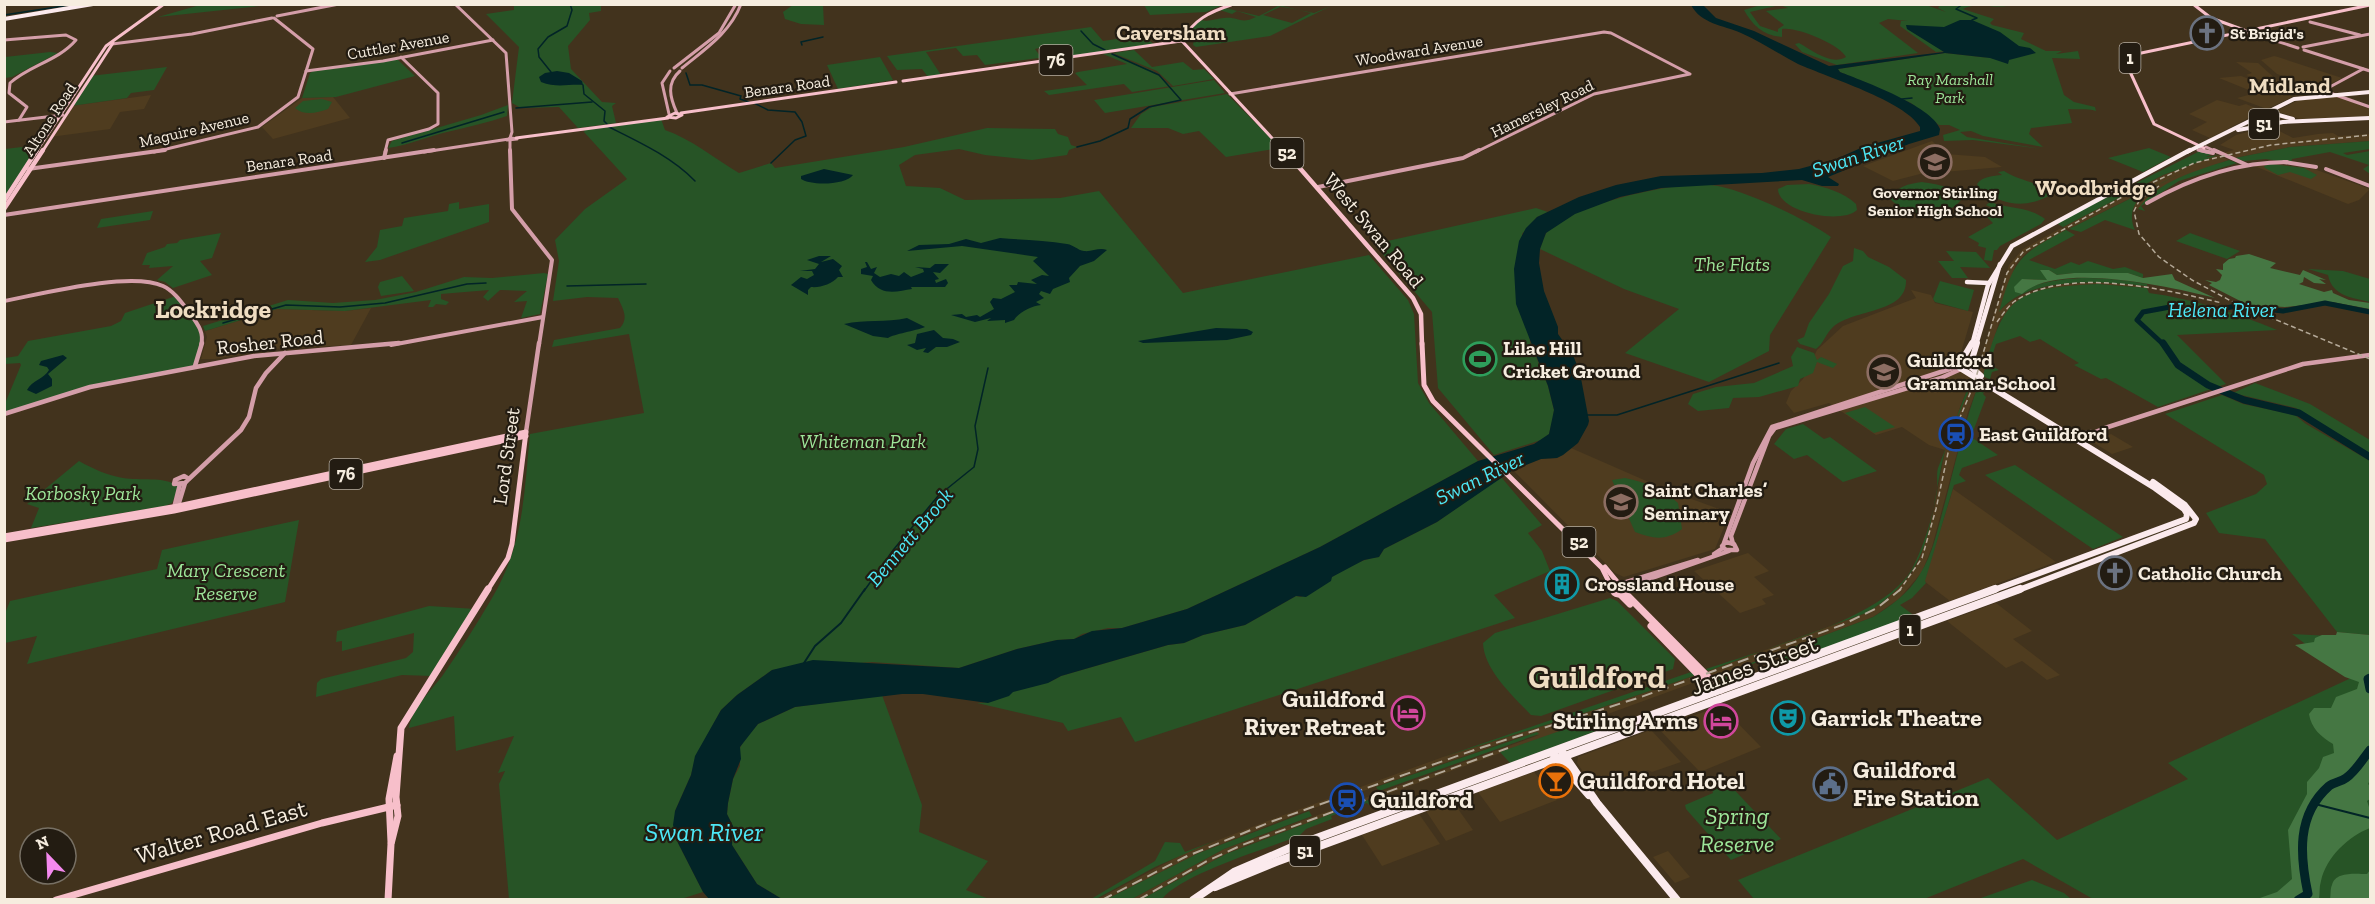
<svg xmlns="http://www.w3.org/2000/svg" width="2375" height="904" viewBox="0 0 2375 904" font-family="'Zilla Slab',serif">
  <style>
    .built { fill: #4f3c1f }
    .green { fill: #275426; fill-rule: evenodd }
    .forest { fill: #457743 }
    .water { fill: #022427 }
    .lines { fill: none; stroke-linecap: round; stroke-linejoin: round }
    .stream-far1 { stroke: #022427; stroke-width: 1.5 }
    .stream { stroke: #022427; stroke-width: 2 }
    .river-far2 { stroke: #022427; stroke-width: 5 }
    .river-far1 { stroke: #022427; stroke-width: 7 }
    .river { stroke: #022427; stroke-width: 9 }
    .secondary-far2 { stroke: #d49ea9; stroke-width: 3 }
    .secondary-far1 { stroke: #d49ea9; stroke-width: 4 }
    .secondary { stroke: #d49ea9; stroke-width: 4.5 }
    .primary-far3 { stroke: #f7bfca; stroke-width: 3 }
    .primary-far2 { stroke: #f7bfca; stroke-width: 4.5 }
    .primary-far1 { stroke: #f7bfca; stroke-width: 5 }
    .primary { stroke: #f7bfca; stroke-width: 7 }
    .highway-far3 { stroke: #fbeaed; stroke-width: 4 }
    .highway-far2 { stroke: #fbeaed; stroke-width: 4.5 }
    .highway-far1 { stroke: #fbeaed; stroke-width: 6 }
    .highway { stroke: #fbeaed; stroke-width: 8 }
    .rail-far1 { stroke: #b4a998; stroke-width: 1.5; stroke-dasharray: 5 3; stroke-linecap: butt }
    .rail { stroke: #b4a998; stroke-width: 2; stroke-dasharray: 11 6; stroke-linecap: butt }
    .labels { text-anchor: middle; stroke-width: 4.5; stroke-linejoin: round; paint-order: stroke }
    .far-poi-label { font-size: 16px; font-weight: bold; fill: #f6eddf; stroke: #231c12; text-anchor: start }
    .far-street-label { font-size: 16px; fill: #f6eddf; stroke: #231c12 }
    .far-park-label { font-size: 16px; font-style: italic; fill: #9de699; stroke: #231c12 }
    .shield { fill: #231c12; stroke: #b7aea2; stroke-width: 1.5 }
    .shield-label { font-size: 18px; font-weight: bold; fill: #f6eddf }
    .street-label { font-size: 20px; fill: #f6eddf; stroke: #231c12 }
    .park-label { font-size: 20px; font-style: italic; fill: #9de699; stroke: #231c12 }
    .poi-label { font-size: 20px; font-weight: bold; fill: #f6eddf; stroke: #231c12; text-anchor: start }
    .water-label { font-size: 21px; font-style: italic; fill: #4de7f5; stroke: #231c12 }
    .far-district-label { font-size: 22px; font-weight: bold; fill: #efddc2; stroke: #231c12 }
    .near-street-label { font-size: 24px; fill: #f6eddf; stroke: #231c12 }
    .near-poi-label { font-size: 24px; font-weight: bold; fill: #f6eddf; stroke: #231c12; text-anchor: start }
    .near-park-label { font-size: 24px; font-style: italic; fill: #9de699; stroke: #231c12 }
    .district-label { font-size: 26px; font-weight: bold; fill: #efddc2; stroke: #231c12 }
    .near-water-label { font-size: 26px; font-style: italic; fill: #4de7f5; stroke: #231c12 }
    .near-district-label { font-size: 32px; font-weight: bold; fill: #efddc2; stroke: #231c12 }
  </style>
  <rect width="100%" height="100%" fill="#42331d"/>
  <!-- built -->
  <g class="built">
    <path d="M2274,56L2278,57L2342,78L2321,89L2277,74L2261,60Z"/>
    <path d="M2236,62L2258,63L2279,82H2267L2246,75L2252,73Z"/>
    <path d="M2241,76L2289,93L2292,97L2267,109L2237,98L2256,93L2219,78Z"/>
    <path d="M151,95L144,109L120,112L110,129L50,137L71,106Z"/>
    <path d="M2335,96L2370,109V116L2300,119L2276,111L2299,100Z"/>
    <path d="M333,97L350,118L273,139L262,127L302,98Z"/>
    <path d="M2217,100L2239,106L2246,104L2262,111L2210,138L2192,130L2207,122L2189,114Z"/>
    <path d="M2270,126L2293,138L2318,134L2333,133L2338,136L2370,134V141L2290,147L2235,158L2223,153L2234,150L2220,145L2236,135Z"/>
    <path d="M1932,141L1946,154L1985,157L2002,167L1920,174L1893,181L1863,166Z"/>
    <path d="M2218,155L2229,160L2192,173L2155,191L2138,209L2133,208L2138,199L2159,184L2069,229L2063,227L2163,175Z"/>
    <path d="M2268,163L2314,169L2370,189L2359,200L2348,204L2252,165Z"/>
    <path d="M2061,228L2066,230L2027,252L2016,264L2000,310L2011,301L2027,293L2063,284L2103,282L2147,286V288L2098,284L2071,286L2044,290L2017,301L1999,322L1983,376L1977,371L2009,265L2023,249Z"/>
    <path d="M1911,290L1931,295L1935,303L1973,312L1960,356L1951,365L1972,378L1956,417L1973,379L1979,383L1968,412L1932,547L1922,572L1899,599L1873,617L1714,677L1708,671L1866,613L1886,600L1912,574L1921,555L1934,511L1945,450L1929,445L1902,427L1876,435L1829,403L1794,413L1786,403L1791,391L1803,379L1817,350L1843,326L1916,298Z"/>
    <path d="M371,308L351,345L270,349L215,359H201L207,337L205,331L277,309L345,311Z"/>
    <path d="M2111,434L2133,447L2112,454L2091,441Z"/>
    <path d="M1571,448L1667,490L1730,513L1715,549L1624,577L1615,573L1513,470L1541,459L1557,458Z"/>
    <path d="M1953,489L2056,562L1950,601L1924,581Z"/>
    <path d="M1748,553L1769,571L1754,577L1774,595L1762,599L1766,604L1740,613L1694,571Z"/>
    <path d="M1996,603L2032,631L2013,639L2060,675L2047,680L2022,661L2006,668L1947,621Z"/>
    <path d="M1696,675L1701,680L1248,845L1226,854L1142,899H1132L1224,849L1539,735L1520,737L1308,810L1199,853L1107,899L1096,900L1185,853L1270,820L1443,757L1600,708Z"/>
    <path d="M1721,706L1761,747L1700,772L1658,728Z"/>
    <path d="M1651,730L1681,762L1652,772L1648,770L1595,789L1577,763L1578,757Z"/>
    <path d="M1534,772L1557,800L1500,822L1478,792Z"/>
    <path d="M1453,802L1473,830L1446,841L1426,811Z"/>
    <path d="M1419,814L1440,844L1382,866L1362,835Z"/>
    <path d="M1668,851L1684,870L1690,877L1675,883L1653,857Z"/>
  </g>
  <!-- green -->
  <g class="green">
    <path d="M1764,4H1923L1946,12L1938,8L1940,5H2011C1995,10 1978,1 1963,9L1994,19L1990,23L1992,25L2024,33L2021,39L2046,51H2062L2056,54L2078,51L2080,59L2052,58L2064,95L2074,102L2095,107L2096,111C2086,108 2079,110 2068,109L2072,123L2031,128L2029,134L2043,147L1983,136L1971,131L1960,132L1967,137L2042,149L1973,140L1944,141L1943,135L1960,130L1949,125H1939L1911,103L1840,72L1838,69L1945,53L1990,58L1948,51L1936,52L1900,26L1901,21H1908L1888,19L1879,23L1918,53L1837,65L1802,52L1795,44L1799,43C1812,50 1831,66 1846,57C1841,45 1796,26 1782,29V37C1764,36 1752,25 1744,10ZM1780,5L1788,8L1766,11L1784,25L1778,29V32L1760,26L1750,12Z"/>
    <path d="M200,5H269L158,17Z"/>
    <path d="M514,5H610L601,6V11L589,13L590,20L568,46L571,69L602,102L616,103L612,106L616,123L578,128L559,107L521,108L512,103L519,47L486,14L514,10Z"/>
    <path d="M793,5H823L824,25L801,24L785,19L783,12Z"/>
    <path d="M1144,5L1223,4V5L1206,12L1150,15Z"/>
    <path d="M1273,5L1314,13L1331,6L1270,36L1196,47L1193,45L1194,40L1189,35L1190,30L1200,20C1210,22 1214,19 1224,18C1238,16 1240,25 1256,17L1237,11L1232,14L1220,10L1225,8L1259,16L1278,6ZM1282,6L1311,13L1292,23L1263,15Z"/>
    <path d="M1091,27L1103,41L1117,39L1121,42L1147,39L1154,44L1060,58L1055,52L1045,53L1039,48L1035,49L1043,60L1039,58L985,65L977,55L963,56L956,48L926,52L941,75L928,77L922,69L897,70L887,56Z"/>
    <path d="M1134,50L1152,67L1183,62L1193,70L1204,69L1214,79L1173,86L1157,71L1113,53Z"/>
    <path d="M50,52L58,53L12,77L5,78V57Z"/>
    <path d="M1110,53L1153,71L1171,86L1132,92L1124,84L1049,95L1044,91L1087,85L1075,73L1078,72L1127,64L1103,54Z"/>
    <path d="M880,57L893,80L838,89L827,65Z"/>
    <path d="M397,59L415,76L336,97L302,98L310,73L313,71Z"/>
    <path d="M167,67L154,90L131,93L127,98L71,106L90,76Z"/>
    <path d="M1214,80L1225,93L1105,113L1094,100Z"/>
    <path d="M1227,94L1280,148L1226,157L1199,131L1183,134L1168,128H1131L1141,114L1152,107Z"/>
    <path d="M322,99L332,102L328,109C317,113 304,116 295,108L303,101Z"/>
    <path d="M508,105L507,116C487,123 467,127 447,132C426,137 409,145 388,148L392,141L481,115Z"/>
    <path d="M661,119L665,130C691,139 714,158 739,173L771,163L775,168L904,147L987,128L1055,129L1058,134L1068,137L1071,145L1077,147L1069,150L1067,155L1032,160L985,155L959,149L915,155L899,165L906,186L940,188L965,200L1060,198L1099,191L1183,293L1369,255L1408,300L1414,314L1418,383L1429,403L1478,461L1320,547L1187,609L1122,628H1108L1082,634L1074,639L1057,640L1017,649L959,668L872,662L772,670L737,695L721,710L696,756L691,775L675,811L678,843L703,892L681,899H509L499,784L505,771L498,773L514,736L456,751L454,716L409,728C412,708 431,691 443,675C460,650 477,624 492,598C524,544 524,494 530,434L644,413L629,334L552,347L554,340L620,328C629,318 623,309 618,298L587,297L553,301L559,261L555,240L585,209L627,179L584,132L585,130Z"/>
    <path d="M2370,141V149L2343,153L2347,155L2370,151V174L2363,169L2369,165L2330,152L2292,159L2291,163L2266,159L2244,161L2235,158L2290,147Z"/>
    <path d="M39,145L5,196V149Z"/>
    <path d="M2149,148L2171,157L2143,172L2108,158Z"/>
    <path d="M2200,151L2214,153L2206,157L2218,155L2163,175L2063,227L2058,224L2064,219Z"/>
    <path d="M2229,160L2237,163L2179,181L2141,206L2145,211L2138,209C2157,181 2198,170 2229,160Z"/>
    <path d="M2271,164L2304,168L2317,175L2311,179L2290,172L2278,175L2265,168L2264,166Z"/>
    <path d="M2004,171C2017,180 2036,181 2049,192V196C2023,209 2003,205 1979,188L1977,184C1983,176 1993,176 2002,175L1998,172Z"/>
    <path d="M2184,172C2161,184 2121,196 2135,230L2105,220L2081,232L2069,229Z"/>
    <path d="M1922,182C1935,184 1956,186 1961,200C1944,221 1909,218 1890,199C1897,186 1908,184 1922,182Z"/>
    <path d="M1809,184C1826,187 1843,192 1856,204L1857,210C1841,225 1778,212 1778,189L1787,185Z"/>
    <path d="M1687,185C1695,186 1703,184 1711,185C1741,188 1806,219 1831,237L1770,335L1769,351L1709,382L1625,353L1679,309L1624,289L1540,249C1542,244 1544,236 1547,232C1569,206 1654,188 1687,185Z"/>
    <path d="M459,202V209L489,204V222L380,260L365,262L377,247L380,230L402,226L404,218L448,211L449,204Z"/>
    <path d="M1990,202C2008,209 2028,206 2045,219L2041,224L2000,246L1997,250H1994L1992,261L1984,260L1986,248L1978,246L1979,243L1968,237L1993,223L1986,216L1993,208L1986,205Z"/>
    <path d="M1536,208L1548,212L1537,217L1522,234L1530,342L1548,386L1554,410L1553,418L1549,434L1541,440L1494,455L1438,388L1432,312L1374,244Z"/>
    <path d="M153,211L150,220L97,228L101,219Z"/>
    <path d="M2066,230L2075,235L2029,260L2055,269L2071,262L2079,265L2088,261L2113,269L2125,267L2143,274V278L2128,273H2074L2057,275L2049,270H2041L2048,280L2022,279L2028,288C2066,274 2108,277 2147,284V286C2106,282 2028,274 1999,312C2014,260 2018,255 2066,230Z"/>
    <path d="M221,233L212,258L200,261L212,275L173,288L165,282L157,280L173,266L149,268L150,265H142L147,253L165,247L167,244L177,243L180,240Z"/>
    <path d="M2190,233L2240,251L2227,259L2176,241Z"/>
    <path d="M1854,248L1863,251L1868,257L1889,267L1906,280C1907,314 1855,308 1833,327C1826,333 1824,343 1816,349L1800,344L1797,340L1804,337L1809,323L1829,294L1843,266L1853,261Z"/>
    <path d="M1946,251L1976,252L1990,268L1960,267L1968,278H1952L1938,261H1954Z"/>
    <path d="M2308,269L2343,271L2370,279V302C2353,298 2332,296 2328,275Z"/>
    <path d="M544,273L548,274L540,314L521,318L527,301L514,302L527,291L500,290L488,301L483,297L489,290L441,294V299L449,302L446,305L436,304L433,307H428L431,300L345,311L277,309L205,331L203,326L288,300L333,303L375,300L416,292L464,277L492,278Z"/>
    <path d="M402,276L414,291L381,296L378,287L380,282Z"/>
    <path d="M1940,281L1974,290L1968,311L1935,302L1933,299Z"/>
    <path d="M2098,284L2147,288L2149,293C2194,299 2236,313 2277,330L2177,335L2226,384L2158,407L2106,378L2101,379L2074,365L2079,363L2040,339L2030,342L2020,336L1996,344L1988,368L1994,367L1999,370L1992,372L1990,379L2008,390L1983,376C2003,295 2015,288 2098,284Z"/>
    <path d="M176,296L202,332L196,366L90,386L5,413L4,406L21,365L20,363L5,364V358L18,356L28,341L111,326L121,321L125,313Z"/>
    <path d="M1797,347L1814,353L1817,360L1821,357L1837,364L1833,368L1817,362L1813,373L1800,379L1798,386L1759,397L1733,398L1729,408L1698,411L1688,404L1693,394L1716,387L1754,383L1793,366L1791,357Z"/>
    <path d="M1972,378L1973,379C1966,402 1953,423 1946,447C1927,518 1938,570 1866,613L1708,671L1706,669C1761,650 1884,619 1912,569C1924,546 1933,516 1937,491C1938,483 1936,475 1938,468C1950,439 1959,408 1972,378Z"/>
    <path d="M1979,383L1986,387L1983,394L1986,397L1971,437L1998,455L1962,468L1959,475L1966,481L1954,485L1925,581L1926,583L1912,598L1900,605L1916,617L1727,684L1714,677L1873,617C1891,606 1909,593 1920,574C1934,552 1939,523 1946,499C1956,460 1965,421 1979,383ZM1779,654L1788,662L1747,677L1739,669Z"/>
    <path d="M2255,383L2310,404L2370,440V455L2296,408L2233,393Z"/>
    <path d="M2222,395L2243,404L2295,415L2306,424L2370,461V635L2337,632L2265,539L2219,533L2206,513L2256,494L2267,484L2264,475L2165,414Z"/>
    <path d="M1865,407L1895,427L1874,433L1845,413Z"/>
    <path d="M1803,424L1824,439L1830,437L1877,471L1843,482L1807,455L1794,459L1774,444L1786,429Z"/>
    <path d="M79,461C93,469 107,475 123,478C141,481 162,476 179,486L172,503L165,506L31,528L39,508L27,504Z"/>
    <path d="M2015,465L2123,537L2093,549L1985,475Z"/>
    <path d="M1501,477L1542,525L1528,533L1542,551L1550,571L1494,595L1515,618L1135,742L1121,717L1068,731L1063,723L977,703C993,703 1001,698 1014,691C1029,684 1047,686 1061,676L1168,645L1184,643L1203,635L1245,625L1296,596L1301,597C1321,584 1357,558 1379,557L1384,549L1437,522Z"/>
    <path d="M1625,478C1646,482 1662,489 1678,503L1682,529C1666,541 1653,539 1635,532L1612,480Z"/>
    <path d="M299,520L285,602L27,664L37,636L5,643L4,616L10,601L157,569L162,550Z"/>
    <path d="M1610,598L1617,601L1675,659L1673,669L1541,716L1531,715C1513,696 1484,670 1483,643L1495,633Z"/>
    <path d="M429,606L476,609L433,676L402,675L316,697L317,683L321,679L406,658L413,652L414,633L342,651V641L336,642L337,631Z"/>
    <path d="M2292,634L2370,638V899H2093L2023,859L1924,899H1754L1738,880L1988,778L2057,840L2188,779L2168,763L2351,678Z"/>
    <path d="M1691,672L1696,675L1600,708L1443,757Z"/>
    <path d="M882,695L922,805L919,832L988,861L966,890L989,899H782L757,884L732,845L733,826L727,814L728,803L733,779L740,766V748L744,740L758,724L795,707Z"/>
    <path d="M1591,720L1597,726L1612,721L1615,724L1510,763L1500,752Z"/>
    <path d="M1537,732L1539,734L1379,791L1376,787Z"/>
    <path d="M1724,779L1781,839L1731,860L1686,809L1685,805L1713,793L1711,785Z"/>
    <path d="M1381,795L1385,800L1369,805L1367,803L1331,816L1332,819L1306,829L1299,836C1266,849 1182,874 1162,899H1142L1226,854Z"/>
    <path d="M1309,811L1312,816L1224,849L1132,899H1107L1199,853Z"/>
    <path d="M1214,841L1155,867L1096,899H1091L1155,861L1165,842L1180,843L1185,852Z"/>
    <path d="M2032,880L2064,893L2071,899H1978Z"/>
  </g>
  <!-- forest -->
  <g class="forest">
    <path d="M2249,254L2276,263L2270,268L2300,275L2303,270L2326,280L2319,279L2326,284L2314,283L2304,277L2303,282L2299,284L2324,292L2332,290L2333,293L2349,300L2370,303V309L2332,302L2285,307L2248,305L2209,285L2212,283L2205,280L2216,282L2220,280L2222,275L2216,269L2223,270V264L2229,259L2235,258L2236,256Z"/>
    <path d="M2040,270H2049L2057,275L2074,273H2128L2143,278L2172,274L2175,280L2215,298C2170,287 2059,261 2022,294L2015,292L2014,287L2022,279L2047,280Z"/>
    <path d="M2337,632L2370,635V780L2368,784L2370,786V799L2367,801L2370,810V828C2349,836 2326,857 2321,881C2319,887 2320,893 2319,899H2257L2277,892L2292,879L2288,830L2307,794V782L2319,768L2323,757L2334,753L2333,744C2321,737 2311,728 2309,714L2314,708H2331L2336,697L2357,689L2359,682L2345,677L2295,645L2314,642L2315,638L2322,635H2336Z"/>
    <path d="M2370,870V898L2330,899C2331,895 2330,889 2332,885C2335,871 2357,874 2367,874Z"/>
  </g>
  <!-- water -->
  <g class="water">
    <path d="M1691,5H1703L1716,18L1754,31L1829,66L1944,52L1907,29L1906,25L1944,27L1960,20H1972L2000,32L2019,46L2030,48L2036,53L2009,60L2008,64L1990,58L1945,53L1838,69L1840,72C1863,81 1932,106 1940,129L1939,135L1909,144L1828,177L1839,184L1838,186H1822L1802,180L1661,188L1620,197L1575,214L1546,233L1540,249L1539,263L1544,291L1558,327V334L1573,355L1580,373L1589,421L1588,425L1578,443L1563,455L1557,458L1541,459L1513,470L1437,522L1384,549L1379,557L1364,560L1332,577L1331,581L1306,597L1296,596L1245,625L1203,635L1184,643L1168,645L1061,676L1048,683L1013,692L1009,696L988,703L923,694H902L795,707L758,724L740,747L741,759L733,779L728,803L727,814L733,826L732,845L757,884L782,899H709L703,892L678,843L673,825L675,811L691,775L695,756L721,710L737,695L772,670L813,660L959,668L1017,649L1057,640L1074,639L1092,631L1122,628L1187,609L1320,547L1478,461L1534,444L1549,434L1554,410L1548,386L1516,304L1514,269L1519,241L1526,228L1537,217L1579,197L1616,185L1661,176L1762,173L1799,169L1836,159L1863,147L1920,131V127C1905,101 1827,77 1798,64C1779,54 1761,42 1741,33C1723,25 1701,24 1691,5Z"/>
    <path d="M557,71L569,73L582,81L583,85C568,84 556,88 541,82L539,77L545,73Z"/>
    <path d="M824,169L853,175C846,185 811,186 801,179V176Z"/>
    <path d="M1000,238C1022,240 1046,240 1067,244C1074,245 1077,250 1084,251C1092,252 1099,247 1107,250L1094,261L1080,266L1069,278L1070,282L1053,289L1050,294L1041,291L1039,294L1044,298L1036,302L1041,305C1032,306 1019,312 1014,320L1005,323V320L987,321L991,318L975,322L951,315L962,314L966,317L977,315L980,317L994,309L990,302L993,298L1001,299L1015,292L1009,285H1017L1018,282L1037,284L1031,280L1042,275L1049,276L1033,261L1038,257L962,246L907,251L919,245L949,244L966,239L981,243Z"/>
    <path d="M819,256H831L821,262L833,259L842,266L839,270L843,277H838C832,284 820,288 811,287L808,290V295L791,285L801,277L807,279L814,275L812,271H800L815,269L819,264L807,260Z"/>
    <path d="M865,262H867L871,269L877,267L874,273L880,277L891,274L899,276L904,272L911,277L924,272L923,269L915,267L930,268L935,264H949L940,273L933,272L939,279L935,280L936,283L946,279L948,283L945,287H911L912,289C898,291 881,297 871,280L873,276L861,274V269L867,267Z"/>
    <path d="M907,318L925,327C915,331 894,334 888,338L873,336L844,324C865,319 886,323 907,318Z"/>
    <path d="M1216,328L1247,329L1253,332L1251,335L1227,340L1143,343L1138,341Z"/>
    <path d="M934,330L943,338L953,339L960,342L947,347H936L928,353L923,352L926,348L917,350L907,345L915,343L917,334Z"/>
    <path d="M63,355L67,358L48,374L52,379V386L36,394L27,390C32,380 44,379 49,370L47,367L39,365L41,361Z"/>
  </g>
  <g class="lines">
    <!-- stream-far1 -->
    <g class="stream-far1">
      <path d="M1963,4L1956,9L1977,18L1972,20"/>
      <path d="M4,15L70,5"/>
      <path d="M1081,31L1093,44L1105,50"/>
      <path d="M802,45L801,42L823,37"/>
      <path d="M551,72L539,57L538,49L548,37L567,26L572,10L570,4"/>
      <path d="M686,73L690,85H702L741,96L740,99L749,102"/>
      <path d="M583,85L584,94L605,111L604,121L607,124"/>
      <path d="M1902,99L1912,98"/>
      <path d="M754,103L768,110L795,112L802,122L806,136L795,140L771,163"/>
      <path d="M516,108L592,102"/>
      <path d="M609,127C639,142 672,157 695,181"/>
      <path d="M402,143L504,112"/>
      <path d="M1077,147L1100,141L1128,128L1130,119L1149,107L1181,100L1159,75L1112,54"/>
      <path d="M567,286L646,284"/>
      <path d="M223,323L286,305L340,307L385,303L467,284L486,283"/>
      <path d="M1587,415H1617L1779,363"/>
      <path d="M864,591L894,549L938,496L974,467L978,449L975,426L988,368"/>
    </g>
    <!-- stream -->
    <g class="stream">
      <path d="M804,663L815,646L841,623L865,589"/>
      <path d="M2315,804L2370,818"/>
    </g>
    <!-- river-far2 -->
    <path class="river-far2" d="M2164,345L2137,320L2143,312L2170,307L2202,312L2237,306L2283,311L2325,303L2370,312"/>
    <!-- river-far1 -->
    <path class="river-far1" d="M2163,343L2178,365L2208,385L2244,400L2299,413L2370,457"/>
    <!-- river -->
    <g class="river">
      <path d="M2370,678L2368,679L2370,689"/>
      <path d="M2298,900L2308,894C2300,856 2296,815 2329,786C2334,782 2341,782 2346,778C2355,772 2363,759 2370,750"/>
    </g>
    <!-- secondary-far2 -->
    <g class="secondary-far2">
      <path d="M455,4L506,53L512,132L510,138"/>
      <path d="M277,16L339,4"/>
      <path d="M2310,22L2360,35"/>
      <path d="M2248,32L2298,48"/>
      <path d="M4,40L66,35L76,40C58,61 30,65 10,83L9,93L27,107L19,120"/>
      <path d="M112,44L192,34L272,18"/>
      <path d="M2303,47L2370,34"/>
      <path d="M2304,50L2370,71"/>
      <path d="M674,68L719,33L736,4"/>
      <path d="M682,68C705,49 730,33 741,4"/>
      <path d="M306,71L383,61L493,40"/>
      <path d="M2327,88L2325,90L2327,92L2370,107"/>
      <path d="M2326,89L2363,69"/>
      <path d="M1230,94L1604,32L1611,33L1690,74L1594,94L1476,152"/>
      <path d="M677,113C670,98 666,83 680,71"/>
      <path d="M669,114L662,83L670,71"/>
      <path d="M4,122L63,115"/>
      <path d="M511,138L517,139L507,140Z"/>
      <path d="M510,141V152"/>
      <path d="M2206,147L2217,152"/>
      <path d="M2198,150L2207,152"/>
      <path d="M154,152L258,127L298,97L313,49L274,18"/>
      <path d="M385,152L388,140L429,129L438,124V93L401,57"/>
      <path d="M424,152L509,139"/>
    </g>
    <!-- secondary-far1 -->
    <g class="secondary-far1">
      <path d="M510,150L512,209L552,260L539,345"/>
      <path d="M2200,150L2213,153"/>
      <path d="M2214,150L2247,165"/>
      <path d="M384,158L386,150"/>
      <path d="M2284,162L2316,167"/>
      <path d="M28,169L165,150"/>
      <path d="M2326,169L2370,186"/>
      <path d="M1318,187L1463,158L1479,150"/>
      <path d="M2147,203C2191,178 2236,162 2287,162"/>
      <path d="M4,215L434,150"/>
      <path d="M4,301C41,294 130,271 163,286C174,291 182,303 189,312C196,322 205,332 201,345"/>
      <path d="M391,345L543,317"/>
    </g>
    <!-- secondary -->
    <g class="secondary">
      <path d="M195,366L202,343"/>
      <path d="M4,414L90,387L254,356L399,343"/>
      <path d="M526,432L539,343"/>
      <path d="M2075,438H2081L2105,428L2303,364L2370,355"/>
      <path d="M2075,438L2076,435L2091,432"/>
      <path d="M184,476L189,479L185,483L174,484L175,480Z"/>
      <path d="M190,478L241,430L249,417L256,388L266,373L285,353"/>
      <path d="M178,506L185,483"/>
      <path d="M174,508L180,484"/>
      <path d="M1726,542L1734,544L1737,550H1726L1722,546Z"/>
      <path d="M1724,543L1753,463L1772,427L1959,366"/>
      <path d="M1733,544L1731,536L1769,436L1775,428L1941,378L1961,369"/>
      <path d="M1714,554L1723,548"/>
      <path d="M1620,584L1698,560"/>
      <path d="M1625,590L1635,584L1729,551"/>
    </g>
    <!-- primary-far3 -->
    <g class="primary-far3">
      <path d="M2193,4L2211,18L2244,30"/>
      <path d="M1182,40C1194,20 1209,12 1231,5"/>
      <path d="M1182,41L1285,152"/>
      <path d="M903,81L1188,40"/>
      <path d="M675,113L682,115L676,118L667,117Z"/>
      <path d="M681,113L896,82"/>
      <path d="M516,138L668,118"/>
      <path d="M2204,148L2154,124L2126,63L2127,56L2370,5"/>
      <path d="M36,152L106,46L164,4"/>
      <path d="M42,152L113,43"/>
    </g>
    <!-- primary-far2 -->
    <g class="primary-far2">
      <path d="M1284,150L1413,298L1421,314L1422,345"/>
      <path d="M4,201L37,150"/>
      <path d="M4,209L43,150"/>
    </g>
    <!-- primary-far1 -->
    <g class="primary-far1">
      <path d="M1422,343L1424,385L1433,401L1602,568L1611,586"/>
      <path d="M4,536L178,506L526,432L512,544L508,558L487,591"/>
      <path d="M4,540L174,511L526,436"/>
      <path d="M1605,567L1619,584"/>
      <circle cx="1618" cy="589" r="6"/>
    </g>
    <!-- primary -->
    <g class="primary">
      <path d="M1624,592L1721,690"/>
      <path d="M1619,593L1630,604"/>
      <path d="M1651,626L1715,692"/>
      <path d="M391,842L389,799L397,756"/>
      <path d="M56,900L322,823L397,805"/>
      <path d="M388,900L391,844L398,816L396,797L401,728L488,589"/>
    </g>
    <!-- highway-far3 -->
    <g class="highway-far3">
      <path d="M4,19L93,4"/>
      <path d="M2268,112L2293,119"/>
      <path d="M2238,130L2283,122L2370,118"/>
      <path d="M2187,152L2294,99L2370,92"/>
    </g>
    <!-- highway-far2 -->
    <g class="highway-far2">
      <path d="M1967,282L1989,283"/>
      <path d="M1972,345L1988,285L2012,246L2190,150"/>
      <path d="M1976,345L2000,264"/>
    </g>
    <!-- highway-far1 -->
    <g class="highway-far1">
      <path d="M1972,343L1959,365L1960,368L2155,488L2184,509L2187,514L2186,519L1991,591"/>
      <path d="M1977,343L1970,366L1981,376"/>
      <path d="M2016,591L2194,523L2196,519L2185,505L2153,482"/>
    </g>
    <!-- highway -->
    <g class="highway">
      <path d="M1562,752L1597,803L1677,900"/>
      <path d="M1554,755L1589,795"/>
      <path d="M1215,887L1276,862L2020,589"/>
      <path d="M1193,900L1234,872L1292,847L1995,589"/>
    </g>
    <!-- rail-far1 -->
    <g class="rail-far1">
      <path d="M2159,186L2140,199L2134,211L2139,234L2159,257L2192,280L2231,301L2370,359"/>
      <path d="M1997,322C2002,315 2008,306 2015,301C2069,266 2163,289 2222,303"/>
      <path d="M1899,591L1922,558L1936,509L1951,439L1974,384L2007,273L2023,252L2124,196L2194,163L2271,145L2370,135"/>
    </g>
    <!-- rail -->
    <g class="rail">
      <path d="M1102,900L1185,857L1273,821L1480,748L1641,697L1842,625L1877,608L1901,589"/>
      <path d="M1138,900L1207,861L1242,845L1508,748"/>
    </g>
  </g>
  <!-- icons -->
  <defs>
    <g id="church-ring" transform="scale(1.725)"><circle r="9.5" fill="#231c12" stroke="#6b7280" stroke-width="1.5"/><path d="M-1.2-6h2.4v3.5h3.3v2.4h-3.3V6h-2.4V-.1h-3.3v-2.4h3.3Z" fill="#6b7280"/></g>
    <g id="school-ring" transform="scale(1.725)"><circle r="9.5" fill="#231c12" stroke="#8d6e63" stroke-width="1.5"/><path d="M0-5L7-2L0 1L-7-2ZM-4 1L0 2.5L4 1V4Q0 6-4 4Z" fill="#8d6e63"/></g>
    <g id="stadium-ring" transform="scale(1.725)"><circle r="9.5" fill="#231c12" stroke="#2e9e5b" stroke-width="1.5"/><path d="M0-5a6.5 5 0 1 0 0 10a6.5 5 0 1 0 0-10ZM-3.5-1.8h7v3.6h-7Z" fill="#2e9e5b"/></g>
    <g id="station-ring" transform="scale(1.725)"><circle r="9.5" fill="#231c12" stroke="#1a4fb4" stroke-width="1.5"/><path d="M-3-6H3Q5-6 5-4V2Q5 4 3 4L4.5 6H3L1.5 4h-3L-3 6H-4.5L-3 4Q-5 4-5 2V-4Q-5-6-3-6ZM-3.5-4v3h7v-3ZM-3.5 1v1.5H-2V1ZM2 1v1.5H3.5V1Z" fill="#1a4fb4"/></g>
    <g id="university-ring" transform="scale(1.725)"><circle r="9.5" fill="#231c12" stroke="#8d6e63" stroke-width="1.5"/><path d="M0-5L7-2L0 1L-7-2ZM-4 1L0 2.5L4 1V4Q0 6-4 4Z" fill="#8d6e63"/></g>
    <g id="building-ring" transform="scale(1.725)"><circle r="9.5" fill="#231c12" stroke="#0f9aa8" stroke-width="1.5"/><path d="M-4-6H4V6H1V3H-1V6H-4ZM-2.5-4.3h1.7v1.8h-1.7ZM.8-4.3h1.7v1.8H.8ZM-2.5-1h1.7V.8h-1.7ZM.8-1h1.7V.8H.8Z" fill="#0f9aa8"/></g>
    <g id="hotel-ring" transform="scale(1.725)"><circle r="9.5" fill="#231c12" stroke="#d1479c" stroke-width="1.5"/><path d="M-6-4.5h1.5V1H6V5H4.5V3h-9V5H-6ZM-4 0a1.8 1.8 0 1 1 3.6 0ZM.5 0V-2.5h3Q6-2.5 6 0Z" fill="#d1479c"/></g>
    <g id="theatre-ring" transform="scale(1.725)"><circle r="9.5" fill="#231c12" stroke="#0f9aa8" stroke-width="1.5"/><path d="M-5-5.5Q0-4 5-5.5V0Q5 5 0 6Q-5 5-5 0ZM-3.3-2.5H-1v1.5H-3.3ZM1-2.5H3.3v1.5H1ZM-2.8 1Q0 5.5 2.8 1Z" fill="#0f9aa8"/></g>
    <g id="bar-ring" transform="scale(1.725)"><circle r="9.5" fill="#231c12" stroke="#e8710a" stroke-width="1.5"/><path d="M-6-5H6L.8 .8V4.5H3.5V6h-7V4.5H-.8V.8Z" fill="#e8710a"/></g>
    <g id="civic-ring" transform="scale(1.725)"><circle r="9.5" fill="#231c12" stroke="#5c6f8a" stroke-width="1.5"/><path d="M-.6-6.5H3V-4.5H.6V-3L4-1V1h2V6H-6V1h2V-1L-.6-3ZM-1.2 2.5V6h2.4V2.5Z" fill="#5c6f8a"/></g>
  </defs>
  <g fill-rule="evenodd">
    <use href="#church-ring" x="2207" y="33"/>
    <use href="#school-ring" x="1935" y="162"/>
    <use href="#stadium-ring" x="1480" y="359"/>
    <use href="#school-ring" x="1884" y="372"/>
    <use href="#station-ring" x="1956" y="434"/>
    <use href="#university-ring" x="1621" y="502"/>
    <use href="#church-ring" x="2115" y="573"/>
    <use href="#building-ring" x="1562" y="584"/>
    <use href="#hotel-ring" x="1408" y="713"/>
    <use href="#theatre-ring" x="1788" y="718"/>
    <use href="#hotel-ring" x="1721" y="721"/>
    <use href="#bar-ring" x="1556" y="781"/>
    <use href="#civic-ring" x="1830" y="784"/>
    <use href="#station-ring" x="1347" y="800"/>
  </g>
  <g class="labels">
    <!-- far-poi labels -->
    <g class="far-poi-label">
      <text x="2230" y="39">St Brigid's</text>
      <text x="1935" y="198" text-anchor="middle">Governor Stirling<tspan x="1935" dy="18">Senior High School</tspan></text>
    </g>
    <!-- far-street labels -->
    <g class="far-street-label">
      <text transform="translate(398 45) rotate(-10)" y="6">Cuttler Avenue</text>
      <text transform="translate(1419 50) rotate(-9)" y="6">Woodward Avenue</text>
      <text transform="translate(787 86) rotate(-8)" y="6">Benara Road</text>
      <text transform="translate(1542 108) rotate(-26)" y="6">Hamersley Road</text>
      <text transform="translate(49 119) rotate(-57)" y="6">Altone Road</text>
      <text transform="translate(194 129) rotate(-13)" y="6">Maguire Avenue</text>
      <text transform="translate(289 160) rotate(-8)" y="6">Benara Road</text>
    </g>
    <!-- far-park labels -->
    <g class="far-park-label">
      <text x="1950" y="85">Ray Marshall<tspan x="1950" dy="18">Park</tspan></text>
    </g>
    <!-- shield labels -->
    <g class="shield">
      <rect x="2119.5" y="43" width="21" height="30" rx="4.5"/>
      <rect x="1039.5" y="45" width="33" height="30" rx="4.5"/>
      <rect x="2249" y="109" width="30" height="30" rx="4.5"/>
      <rect x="1270.5" y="138" width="33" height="30" rx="4.5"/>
      <rect x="329.5" y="459" width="33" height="30" rx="4.5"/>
      <rect x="1562.5" y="527" width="33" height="30" rx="4.5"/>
      <rect x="1899.5" y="615" width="21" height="30" rx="4.5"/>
      <rect x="1290" y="836" width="30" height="30" rx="4.5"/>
    </g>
    <g class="shield-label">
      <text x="2130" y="64">1</text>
      <text x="1056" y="66">76</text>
      <text x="2264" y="130">51</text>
      <text x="1287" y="159">52</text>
      <text x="346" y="480">76</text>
      <text x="1579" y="548">52</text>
      <text x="1910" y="636">1</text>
      <text x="1305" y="857">51</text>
    </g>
    <!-- street labels -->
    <g class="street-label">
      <text transform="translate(1374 230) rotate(50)" y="7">West Swan Road</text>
      <text transform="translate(270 342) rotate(-6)" y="7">Rosher Road</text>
      <text transform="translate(506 456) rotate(-82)" y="7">Lord Street</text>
    </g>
    <!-- park labels -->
    <g class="park-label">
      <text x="1732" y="271">The Flats</text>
      <text x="863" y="448">Whiteman Park</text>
      <text x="83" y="500">Korbosky Park</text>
      <text x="226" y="577">Mary Crescent<tspan x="226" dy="23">Reserve</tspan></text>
    </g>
    <!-- poi labels -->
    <g class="poi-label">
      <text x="1503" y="355">Lilac Hill<tspan x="1503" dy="23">Cricket Ground</tspan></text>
      <text x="1907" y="367">Guildford<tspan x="1907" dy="23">Grammar School</tspan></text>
      <text x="1979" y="441">East Guildford</text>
      <text x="1644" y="497">Saint Charles’<tspan x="1644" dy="23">Seminary</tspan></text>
      <text x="2138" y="580">Catholic Church</text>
      <text x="1585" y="591">Crossland House</text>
    </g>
    <!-- water labels -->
    <g class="water-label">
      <text transform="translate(1858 156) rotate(-18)" y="7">Swan River</text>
      <text x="2222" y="317">Helena River</text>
      <text transform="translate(1480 478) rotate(-26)" y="7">Swan River</text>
      <text transform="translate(910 537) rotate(-50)" y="7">Bennett Brook</text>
    </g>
    <!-- far-district labels -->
    <g class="far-district-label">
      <text x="1171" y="40">Caversham</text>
      <text x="2290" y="93">Midland</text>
      <text x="2095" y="195">Woodbridge</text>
    </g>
    <!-- near-street labels -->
    <g class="near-street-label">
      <text transform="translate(1754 665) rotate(-20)" y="8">James Street</text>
      <text transform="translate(221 832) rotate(-16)" y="8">Walter Road East</text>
    </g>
    <!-- near-poi labels -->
    <g class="near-poi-label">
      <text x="1385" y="707" text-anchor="end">Guildford<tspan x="1385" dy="28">River Retreat</tspan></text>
      <text x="1811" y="726">Garrick Theatre</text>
      <text x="1698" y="729" text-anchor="end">Stirling Arms</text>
      <text x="1853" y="778">Guildford<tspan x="1853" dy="28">Fire Station</tspan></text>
      <text x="1579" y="789">Guildford Hotel</text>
      <text x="1370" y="808">Guildford</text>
    </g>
    <!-- near-park labels -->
    <g class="near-park-label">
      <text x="1737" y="824">Spring<tspan x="1737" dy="28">Reserve</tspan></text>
    </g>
    <!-- district labels -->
    <g class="district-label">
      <text x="213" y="318">Lockridge</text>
    </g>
    <!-- near-water labels -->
    <g class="near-water-label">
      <text x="704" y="841">Swan River</text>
    </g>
    <!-- near-district labels -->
    <g class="near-district-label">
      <text x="1597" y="688">Guildford</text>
    </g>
  </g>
  <!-- border -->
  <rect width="2375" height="904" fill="none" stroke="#f6eddf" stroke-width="12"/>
  <!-- north arrow -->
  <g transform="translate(48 856) rotate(337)"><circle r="28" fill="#231c12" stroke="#777064" stroke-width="1.5"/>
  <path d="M0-4.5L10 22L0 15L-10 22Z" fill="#f589ef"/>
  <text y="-9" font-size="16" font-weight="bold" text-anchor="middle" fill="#f6eddf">N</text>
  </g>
</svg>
